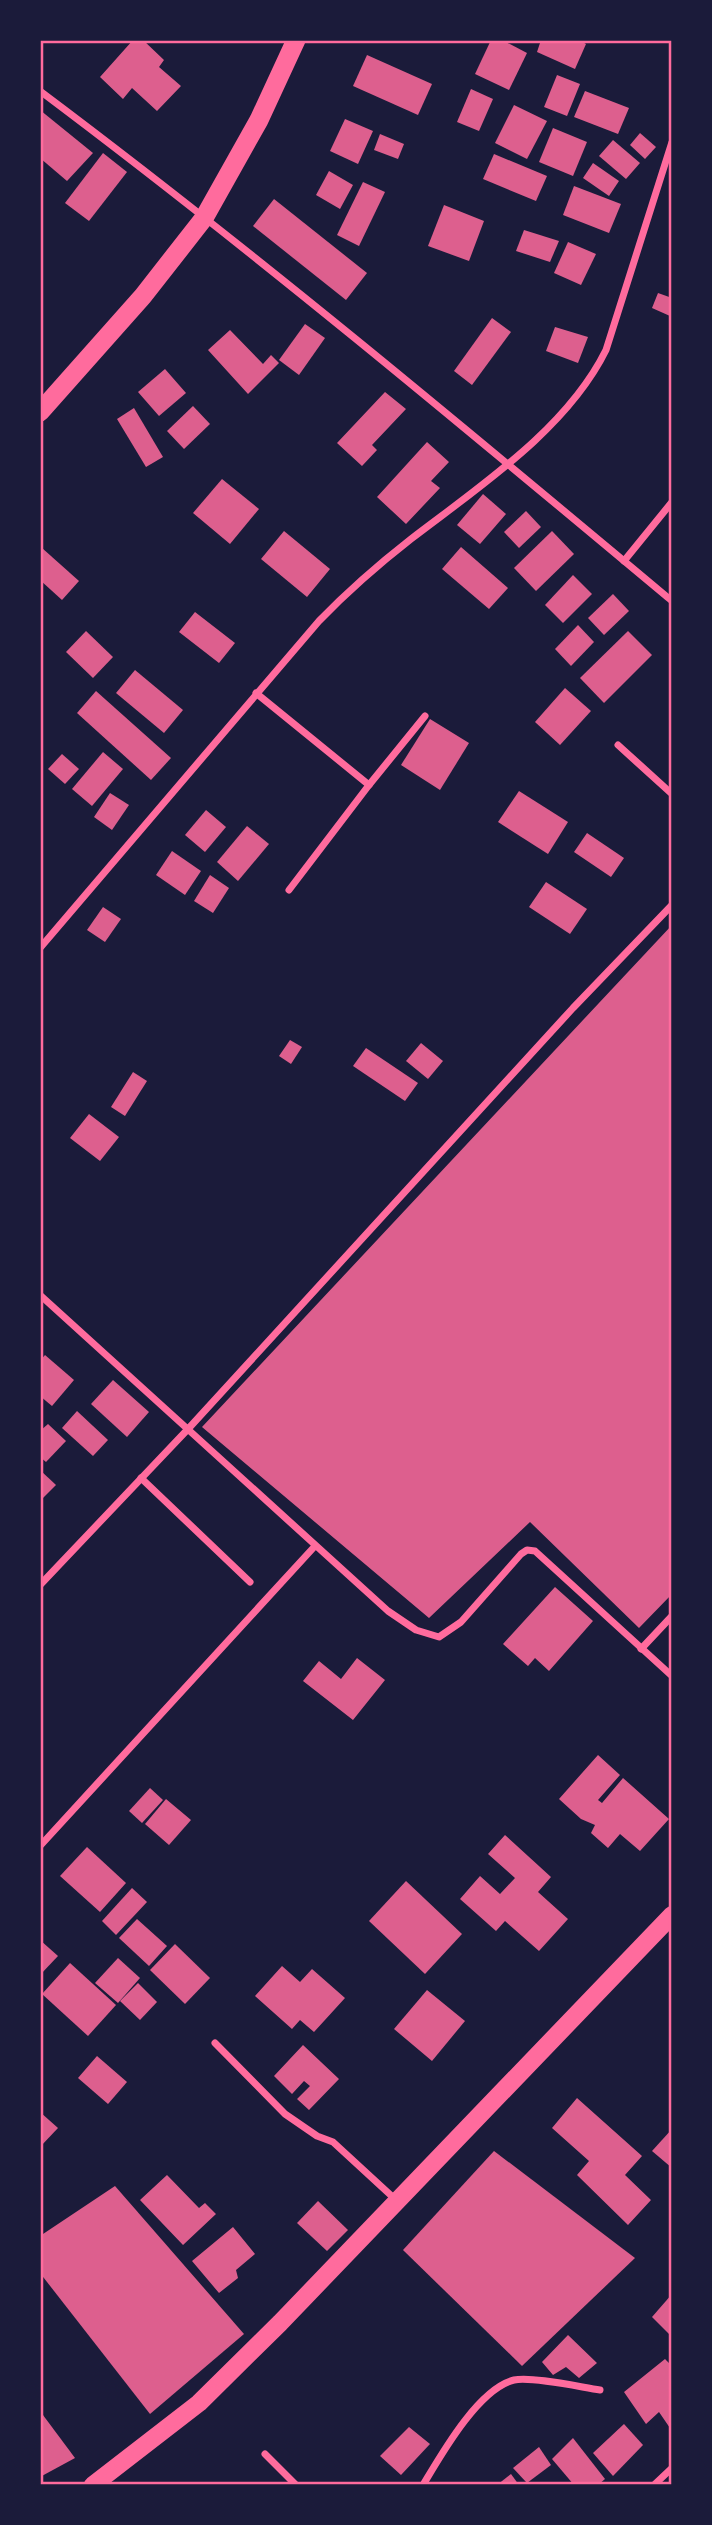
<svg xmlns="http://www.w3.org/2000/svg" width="712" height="2525" viewBox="0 0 712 2525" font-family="'Sofia Sans Condensed',sans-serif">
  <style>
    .building { fill: #dd5f8e }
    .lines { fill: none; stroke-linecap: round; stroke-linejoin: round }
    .minor { stroke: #ff6b9d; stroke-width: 7 }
    .primary { stroke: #ff6b9d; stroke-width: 18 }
    .trunk { stroke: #ff6b9d; stroke-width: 19 }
    .neatline { fill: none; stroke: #ff6b9d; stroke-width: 2.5 }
  </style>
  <rect width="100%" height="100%" fill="#1b1b3a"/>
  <!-- building -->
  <g class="building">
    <path d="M133,40H143L164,60L159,67L181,86L157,111L132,88L123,99L100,77Z"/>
    <path d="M491,40H502L527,53L509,90L475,74Z"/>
    <path d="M541,40H579L586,44L575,69L537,52Z"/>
    <path d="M367,55L432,84L418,115L353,86Z"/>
    <path d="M557,75L580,84L567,116L544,107Z"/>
    <path d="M471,89L493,99L479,131L457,122Z"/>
    <path d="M585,91L629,108L618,134L574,117Z"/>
    <path d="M514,105L547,121L527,159L495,143Z"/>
    <path d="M40,110L93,153L67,181L40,158Z"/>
    <path d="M345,119L373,131L358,164L330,151Z"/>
    <path d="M553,128L587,142L573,176L539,162Z"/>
    <path d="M640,133L656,147L645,159L630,145Z"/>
    <path d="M380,134L404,144L398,159L374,150Z"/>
    <path d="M613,140L640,163L626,179L599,156Z"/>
    <path d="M103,153L127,172L89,221L65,203Z"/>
    <path d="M494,154L547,176L536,201L483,179Z"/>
    <path d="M593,163L619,181L609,196L583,178Z"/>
    <path d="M329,171L353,185L340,209L316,195Z"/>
    <path d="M363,182L385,192L359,246L337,235Z"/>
    <path d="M574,186L621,204L609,233L563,215Z"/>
    <path d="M274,199L367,273L346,300L253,226Z"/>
    <path d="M444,205L484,221L469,261L428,246Z"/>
    <path d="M524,230L559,241L550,262L516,251Z"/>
    <path d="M568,242L596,254L581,285L554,273Z"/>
    <path d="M658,293L672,298L670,316L652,308Z"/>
    <path d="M492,318L511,332L472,385L454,371Z"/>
    <path d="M305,324L325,338L299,375L279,360Z"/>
    <path d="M555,327L588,337L578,363L546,351Z"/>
    <path d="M230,330L263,364L271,355L279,363L248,394L208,350Z"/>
    <path d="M165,369L186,393L159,416L138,392Z"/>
    <path d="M385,392L406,409L372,445L377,450L362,466L337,443Z"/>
    <path d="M193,406L210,424L184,449L167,431Z"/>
    <path d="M134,408L163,457L146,467L117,419Z"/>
    <path d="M427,442L449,462L431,481L440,488L406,524L377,497Z"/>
    <path d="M222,479L259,509L230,544L193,513Z"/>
    <path d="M483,494L506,514L480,544L457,525Z"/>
    <path d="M526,511L541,527L519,548L504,532Z"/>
    <path d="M284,531L330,569L307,597L261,559Z"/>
    <path d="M552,531L574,554L536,591L514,568Z"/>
    <path d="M461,547L508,588L489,609L442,569Z"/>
    <path d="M42,548L79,581L62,600L40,580Z"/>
    <path d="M573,575L592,594L563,623L545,605Z"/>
    <path d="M613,594L629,611L604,635L588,618Z"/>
    <path d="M195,612L235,643L219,663L179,632Z"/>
    <path d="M578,625L594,642L571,666L555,649Z"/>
    <path d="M86,631L113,657L93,678L66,652Z"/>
    <path d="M628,631L652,655L604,703L580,678Z"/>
    <path d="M135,670L183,710L164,733L116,693Z"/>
    <path d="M565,688L591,711L560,745L535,722Z"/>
    <path d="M96,691L171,758L151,780L77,713Z"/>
    <path d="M430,719L469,743L440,790L401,765Z"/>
    <path d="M103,752L123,769L92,806L72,789Z"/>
    <path d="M62,754L79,769L65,784L48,769Z"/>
    <path d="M519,791L568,822L548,854L498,822Z"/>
    <path d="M110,793L129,805L112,830L94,817Z"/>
    <path d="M206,810L226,827L205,852L185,835Z"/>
    <path d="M247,826L269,844L238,881L217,862Z"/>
    <path d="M587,833L624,858L611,877L574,852Z"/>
    <path d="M172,851L201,871L185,895L156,875Z"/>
    <path d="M210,875L229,888L213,913L194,901Z"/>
    <path d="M546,882L587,909L570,934L529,907Z"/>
    <path d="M103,907L121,919L105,942L87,930Z"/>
    <path d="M672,925V1594L639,1628L530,1522L429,1618L202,1427Z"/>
    <path d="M290,1040L302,1047L291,1064L279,1056Z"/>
    <path d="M421,1043L443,1061L428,1079L406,1061Z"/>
    <path d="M366,1048L418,1083L405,1101L353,1066Z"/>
    <path d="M133,1072L147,1081L125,1116L111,1107Z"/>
    <path d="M89,1114L119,1137L100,1161L70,1138Z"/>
    <path d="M45,1355L74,1380L52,1406L40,1396V1361Z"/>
    <path d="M113,1380L149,1412L127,1437L91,1404Z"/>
    <path d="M77,1411L108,1440L93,1456L62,1428Z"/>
    <path d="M48,1424L66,1441L46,1462L40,1457V1431Z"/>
    <path d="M40,1470L56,1485L40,1501Z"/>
    <path d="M555,1587L593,1621L549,1671L535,1658L528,1666L503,1644Z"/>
    <path d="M357,1658L385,1680L353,1720L303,1681L319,1661L341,1679Z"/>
    <path d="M598,1755L620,1775L598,1800L602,1803L623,1778L669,1819L640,1851L620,1834L608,1848L591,1833L595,1825L581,1819L559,1799Z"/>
    <path d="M150,1788L163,1800L142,1823L129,1811Z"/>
    <path d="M166,1799L191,1820L169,1845L145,1824Z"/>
    <path d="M505,1835L551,1877L538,1892L568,1919L539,1951L505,1921L496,1931L460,1899L480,1876L500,1894L515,1878L488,1854Z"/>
    <path d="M87,1847L126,1883L100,1912L60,1876Z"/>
    <path d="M406,1881L462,1934L425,1974L369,1921Z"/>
    <path d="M132,1888L147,1902L116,1935L102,1921Z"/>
    <path d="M137,1919L167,1946L149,1966L119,1938Z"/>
    <path d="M40,1940L58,1956L40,1975Z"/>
    <path d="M175,1944L210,1978L185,2004L150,1970Z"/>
    <path d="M118,1958L140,1978L118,2003L95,1983Z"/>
    <path d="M70,1963L116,2005L88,2036L42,1994Z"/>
    <path d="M282,1966L300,1982L312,1969L345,1998L314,2032L300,2020L292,2029L255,1996Z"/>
    <path d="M138,1983L157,2002L140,2020L120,2001Z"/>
    <path d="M427,1990L465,2021L432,2061L394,2029Z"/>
    <path d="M303,2045L339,2079L309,2110L297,2099L310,2086L304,2081L292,2094L274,2076Z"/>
    <path d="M97,2056L127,2082L108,2104L78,2078Z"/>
    <path d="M577,2098L642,2156L625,2175L651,2200L628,2225L577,2175L589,2161L552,2128Z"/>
    <path d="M40,2112L58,2128L40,2147Z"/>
    <path d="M672,2129V2168L652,2151Z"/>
    <path d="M494,2151L635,2258L522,2366L403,2250Z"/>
    <path d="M167,2175L199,2208L205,2203L216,2214L183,2245L140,2200Z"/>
    <path d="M115,2186L244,2334L150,2414L40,2273V2236Z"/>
    <path d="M318,2201L348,2230L327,2251L297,2223Z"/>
    <path d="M233,2227L255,2254L236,2270L238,2278L219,2293L192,2261Z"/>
    <path d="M672,2294V2337L652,2317Z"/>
    <path d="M568,2335L597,2363L579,2378L566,2367L553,2375L542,2362Z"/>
    <path d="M665,2359L672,2366V2431L659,2412L646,2424L624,2392Z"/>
    <path d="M40,2411L75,2458L40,2477Z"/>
    <path d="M624,2424L643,2445L613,2476L593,2453Z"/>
    <path d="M409,2427L430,2444L401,2475L380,2456Z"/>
    <path d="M573,2438L605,2479L598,2485H574L552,2459Z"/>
    <path d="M539,2447L551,2465L527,2483L513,2468Z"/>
    <path d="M511,2474L519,2485H497Z"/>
  </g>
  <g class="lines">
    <!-- minor -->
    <g class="minor">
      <path d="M40,91C256,253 465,428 672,601"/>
      <path d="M624,561L672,502"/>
      <path d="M256,693L369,785"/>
      <path d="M618,745L672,794"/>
      <path d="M289,890L369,785L425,716"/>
      <path d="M40,948L319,621C347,592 379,564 411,539C480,486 567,429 606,350L672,142"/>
      <path d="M40,1295L388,1611L416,1630L439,1637L461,1622L521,1554L527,1550L535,1551L672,1676"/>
      <path d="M141,1478L250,1582"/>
      <path d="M40,1585L189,1428L573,1008L672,905"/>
      <path d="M641,1649L672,1616"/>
      <path d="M40,1846L315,1546"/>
      <path d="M215,2043L285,2114L317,2136L333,2142L396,2200"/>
      <path d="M265,2454L296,2485"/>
      <path d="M423,2485C441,2455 478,2389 514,2380C531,2376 580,2387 600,2390"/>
      <path d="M654,2485L672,2468"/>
    </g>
    <!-- primary -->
    <path class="primary" d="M93,2485L199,2403L280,2323L672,1915"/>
    <!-- trunk -->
    <path class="trunk" d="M40,412L143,296L204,218L259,120L296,40"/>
  </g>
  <!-- border -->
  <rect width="712" height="2525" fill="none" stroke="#1b1b3a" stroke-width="84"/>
  <rect x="42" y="42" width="628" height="2441" class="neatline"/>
</svg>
